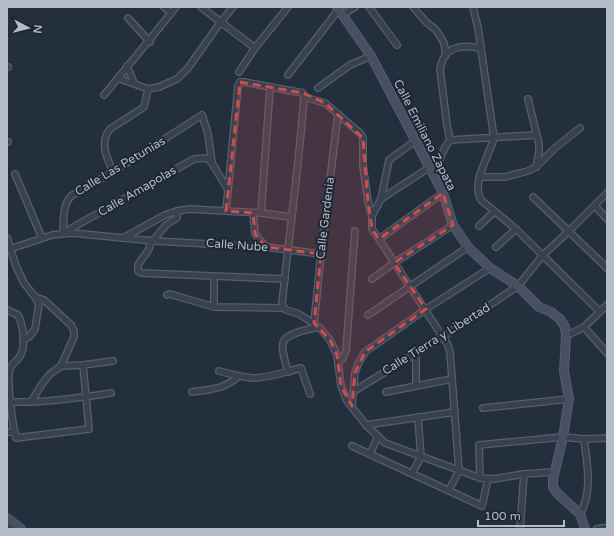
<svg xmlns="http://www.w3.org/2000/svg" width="614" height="536" viewBox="0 0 614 536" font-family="'Varela Round',sans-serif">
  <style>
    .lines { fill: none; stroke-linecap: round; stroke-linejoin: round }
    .street-casing { stroke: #565f6c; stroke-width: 8 }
    .secondary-casing { stroke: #565f6c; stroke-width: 10 }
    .street { stroke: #38414e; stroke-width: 5.5 }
    .secondary { stroke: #465061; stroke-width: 8 }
    .marked { fill: #ce4d50; fill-opacity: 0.2; stroke: #ce4d50; stroke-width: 3; stroke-dasharray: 8 5; stroke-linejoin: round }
    .labels { text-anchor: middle; stroke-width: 4; stroke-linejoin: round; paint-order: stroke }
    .street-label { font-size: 12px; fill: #b4bcc9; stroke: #1d2633 }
  </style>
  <rect width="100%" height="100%" fill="#242f3e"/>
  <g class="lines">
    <!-- street casing -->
    <g class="street-casing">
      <g id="street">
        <path d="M164,7L171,13"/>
        <path d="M201,7L255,48"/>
        <path d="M369,7L397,45"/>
        <path d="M413,7L426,22L435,29L440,36L444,43L446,55"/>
        <path d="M473,7L478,28L494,138C489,156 471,183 481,200L516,229L600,312"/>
        <path d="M342,15L355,7"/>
        <path d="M128,18L150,42"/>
        <path d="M127,66L134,83"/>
        <path d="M7,67H8"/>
        <path d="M239,72L255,48L288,7"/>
        <path d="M288,75L339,9"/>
        <path d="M118,78L148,89"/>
        <path d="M318,88L350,65L371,56"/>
        <path d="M104,95C128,66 152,37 176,7"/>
        <path d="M304,97L325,103L361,134L363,138V166L368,201L372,216"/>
        <path d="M528,99L539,144V152L536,167"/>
        <path d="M450,140L536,135"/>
        <path d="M415,141L389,160L381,199L372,216V229L379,239L448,345L450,352L459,471L449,490"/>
        <path d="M7,142H8"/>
        <path d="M113,172C107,158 99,142 110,129L144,107L148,89L159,87L177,79L188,68L220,23L233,7"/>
        <path d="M15,174L42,238"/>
        <path d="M435,177C439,164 441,151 450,140L447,125L440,69C444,46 461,44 481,48"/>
        <path d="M479,177H505L528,171L536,167L555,148L580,128"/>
        <path d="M533,197L607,268"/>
        <path d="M381,199L430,167"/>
        <path d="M595,206L607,219"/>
        <path d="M177,211V218L166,225L150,244L149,249L138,265V271L141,273L285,279"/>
        <path d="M226,211L238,86L240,82H244L303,93L304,97C299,166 289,235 282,304L284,308"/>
        <path d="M253,213L255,234L266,247"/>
        <path d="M261,213L270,88"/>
        <path d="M479,226L494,212"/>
        <path d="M65,232L194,159L207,158L212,163"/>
        <path d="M63,233C64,221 62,206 71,196L113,172L202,115L208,134L212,163L228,190"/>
        <path d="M125,237L165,215L177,211L190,209L261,213L291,217"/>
        <path d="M7,238L16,266L24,283L35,297L39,304L35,329L29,337L23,340"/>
        <path d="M379,239L443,193"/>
        <path d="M496,247L516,229"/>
        <path d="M7,250L52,235L72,233L154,241L266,247L321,254"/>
        <path d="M372,279L394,263L453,225"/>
        <path d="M167,295L170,294L214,307L284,308L286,310L299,314L319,327L330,340L337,355L341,386L347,401L366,425L385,443L480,478L493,479L524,474L554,472"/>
        <path d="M214,307V277"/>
        <path d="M7,310L18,315C23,325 26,343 21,354C19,360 12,363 10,369C6,380 13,426 16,438L89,429L83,365"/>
        <path d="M368,315L468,247"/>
        <path d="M314,323L321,254L338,114"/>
        <path d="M584,327L607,353"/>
        <path d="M566,336L584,327L607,305"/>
        <path d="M416,353V386"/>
        <path d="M338,364L343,358L346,351L355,231"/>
        <path d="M61,366L83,365L113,361"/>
        <path d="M219,371C230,374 242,377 253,378C269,378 285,372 301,368L310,394"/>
        <path d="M288,372C286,363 281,352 283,343C285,333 310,329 319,327"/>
        <path d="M354,391L444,336L518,286L543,255L569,231L607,193"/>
        <path d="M192,392C211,389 223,390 239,376"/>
        <path d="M386,392L452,379"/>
        <path d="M10,402C44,403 77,398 111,393"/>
        <path d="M31,402L42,384L50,374L61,366L74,337V331L71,325L44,300L35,297"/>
        <path d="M352,406L355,373L358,364L365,352L426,309L490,268"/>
        <path d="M483,408L569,399"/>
        <path d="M366,425L455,412"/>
        <path d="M7,432H14"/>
        <path d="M352,446L482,506L488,479"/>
        <path d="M370,454L378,436"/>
        <path d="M412,473L421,457L418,417"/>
        <path d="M480,478L479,445L563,437L584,439L607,438"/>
        <path d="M580,514C593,492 587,463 584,439"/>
        <path d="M7,527L16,525"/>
        <path d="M520,529L524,474"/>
        <path d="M597,529L602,528H607"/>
      </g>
    </g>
    <!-- secondary casing -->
    <g class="secondary-casing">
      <g id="secondary">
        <path d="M337,7L371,56L443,193L453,225L468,247L490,268L518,286L539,307L551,312L560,319L565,327L566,336L564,371L569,399L563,437L553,479V487L558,494L580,514L585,529"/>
        <path d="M7,518L21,529"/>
      </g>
    </g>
    <!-- street -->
    <use href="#street" class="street"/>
    <!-- secondary -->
    <use href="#secondary" class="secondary"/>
  </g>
  <!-- marked area -->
  <path class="marked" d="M240,82L303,93L325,103L363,138L368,201L372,229L379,239L443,193L453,225L394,263L426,309L365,352L355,373L352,406L341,386L337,355L330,340L314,323L321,254L266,247L255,234L253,213L226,211Z"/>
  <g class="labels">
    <!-- street labels -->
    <g class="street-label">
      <text transform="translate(425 135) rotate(63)" y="4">Calle Emiliano Zapata</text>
      <text transform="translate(120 166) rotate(-31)" y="4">Calle Las Petunias</text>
      <text transform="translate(137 191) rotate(-30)" y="4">Calle Amapolas</text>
      <text transform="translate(325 218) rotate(-83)" y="4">Calle Gardenia</text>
      <text transform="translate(237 245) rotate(4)" y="4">Calle Nube</text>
      <text transform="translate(436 339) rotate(-32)" y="4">Calle Tierra y Libertad</text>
    </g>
  </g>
  <!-- border -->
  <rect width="614" height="536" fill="none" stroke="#b4bcc9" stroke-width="16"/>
  <!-- north arrow -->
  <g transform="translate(28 28) rotate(97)" stroke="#1d2633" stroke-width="3" paint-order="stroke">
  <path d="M0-3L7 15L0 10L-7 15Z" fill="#b4bcc9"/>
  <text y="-6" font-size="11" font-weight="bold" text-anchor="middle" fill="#b4bcc9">N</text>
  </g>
  <!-- scale -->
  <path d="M478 520v6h86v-6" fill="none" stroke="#b4bcc9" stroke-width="2"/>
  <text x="484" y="520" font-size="12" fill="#b4bcc9" stroke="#1d2633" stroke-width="3" paint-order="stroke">100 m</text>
</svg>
